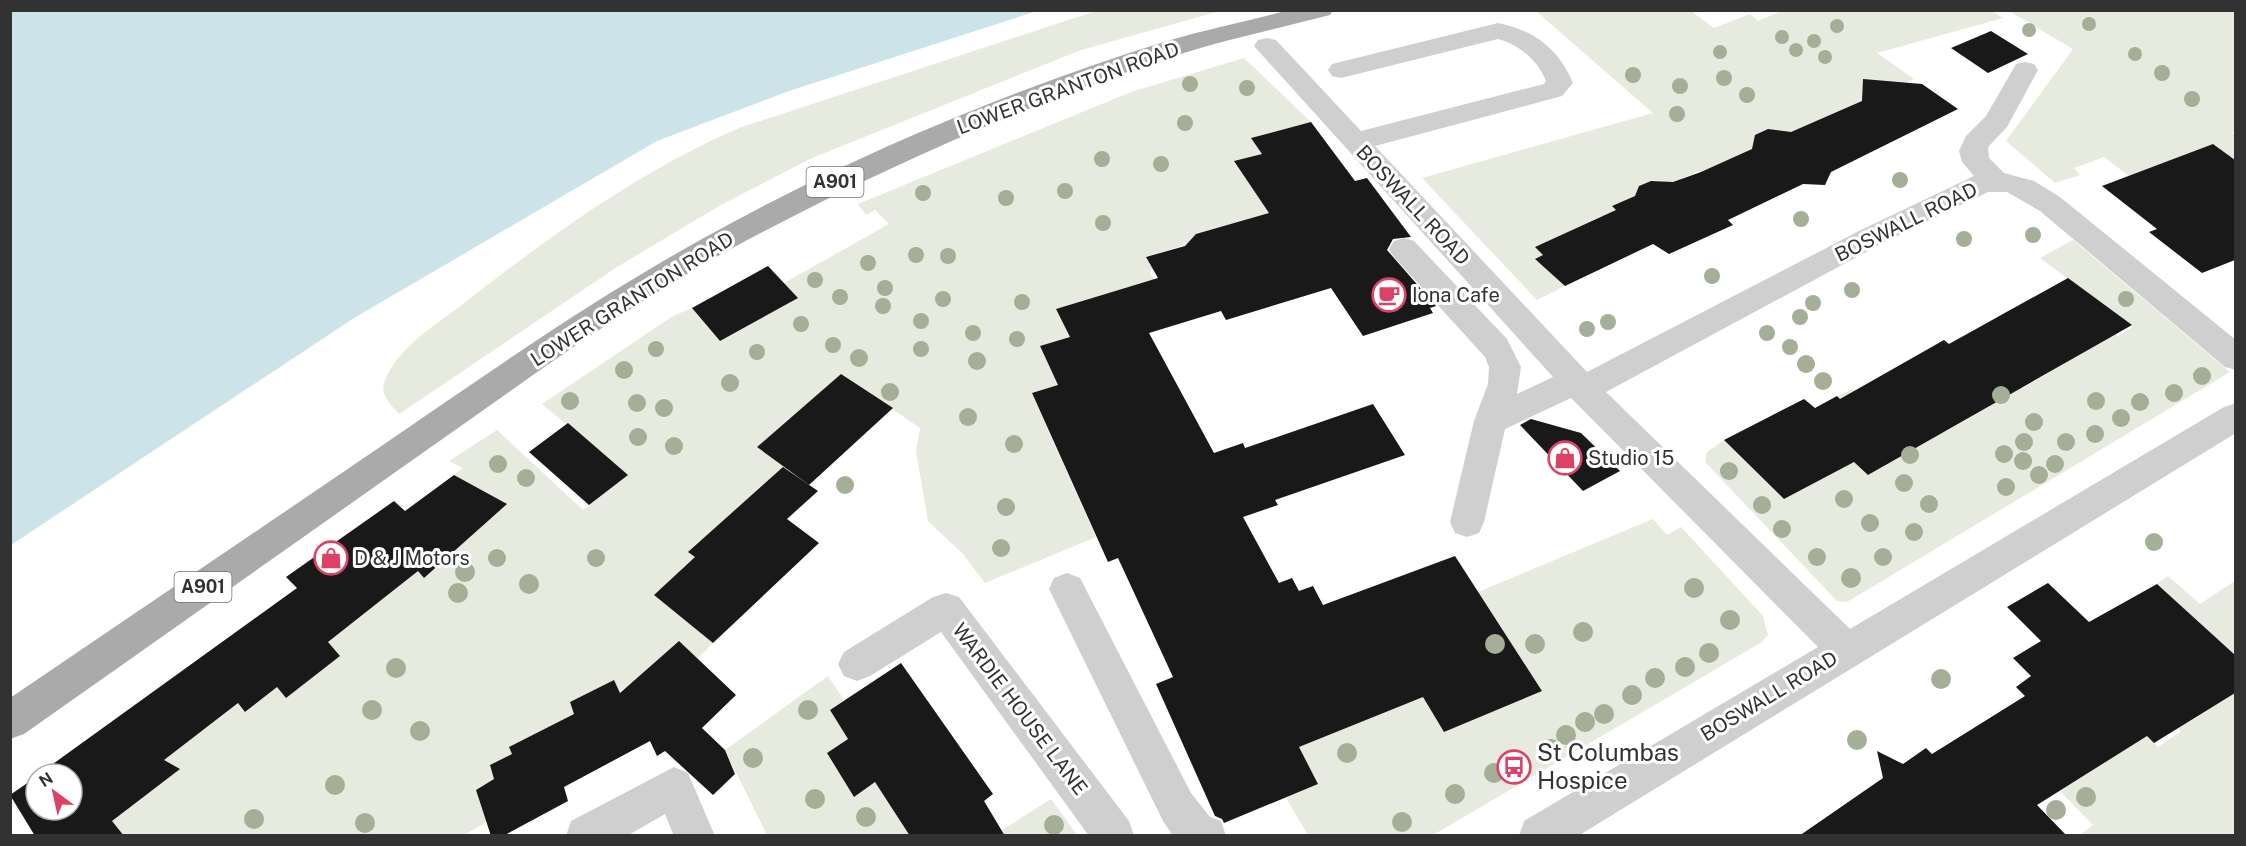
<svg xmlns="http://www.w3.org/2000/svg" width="2246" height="846" viewBox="0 0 2246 846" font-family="'Public Sans',sans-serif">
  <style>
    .green { fill: #e7eade }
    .water { fill: #cce3ea }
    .building { fill: #191919 }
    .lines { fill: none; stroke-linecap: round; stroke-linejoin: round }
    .minor { fill: #cfcfcf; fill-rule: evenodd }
    .major { fill: #aaa; fill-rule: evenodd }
    .tree { fill: #a5ae96 }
    .labels { text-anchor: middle; stroke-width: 6; stroke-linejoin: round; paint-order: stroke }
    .shield { fill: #fff; stroke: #707070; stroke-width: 1.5 }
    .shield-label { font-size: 18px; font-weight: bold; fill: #323232 }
    .street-label { font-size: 20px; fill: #323232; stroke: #fff }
    .poi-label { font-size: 20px; fill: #323232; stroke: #fff; text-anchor: start }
    .near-poi-label { font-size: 24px; fill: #323232; stroke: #fff; text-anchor: start }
  </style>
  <rect width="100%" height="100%" fill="#fff"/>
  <!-- green -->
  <g class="green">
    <path d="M1099,10L1220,11L1081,50L812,158L719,206L617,267L399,414C392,406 380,395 384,383C395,349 437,324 463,304C550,236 638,172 739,128Z"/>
    <path d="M1784,10H1991L2003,18L1877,53L1914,79L1808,129L1804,126L1787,134L1768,129L1757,147L1704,175L1699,171L1667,185C1658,177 1648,182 1639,186L1638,195L1612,206L1618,212L1605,218L1602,216L1536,247L1543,255L1536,259L1565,286L1537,300L1422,178L1653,113L1536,11H1691L1714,28L1750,14L1758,21Z"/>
    <path d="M2009,11H2235L2236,131L2232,133L2235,135V160L2213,144L2194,151L2217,168L2151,193L2104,157L2074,168L2080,175L2055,183L2006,141L2073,49Z"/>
    <path d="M1244,58L1311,122L1252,138L1262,154L1235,161L1273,218L1146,257L1152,268L1150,273L1157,285L1128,287L1056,309L1070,337L1040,347L1058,385L1032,394L1096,537L985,583L963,554L928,521L916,451L920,428L841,374L757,447L788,469L740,513L735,510L689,552L703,564L686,565L654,595L713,643L697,659L679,641L639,676L641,679L619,691L614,680L570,702L574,714L510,747L512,754L490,765L494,779L476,790L487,822L462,836H97L151,769L238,703L246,712L267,695L270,679L286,697L340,656L325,639L506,504L454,475L463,468L449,461L497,430L583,510L628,475L542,404L673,316L692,308L720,341L797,298L784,283L889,224L875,210L866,215L858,204L1131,92Z"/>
    <path d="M2073,240L2230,372L1847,602L1837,601L1705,462L1707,452L1724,440L1784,499L1808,486L1841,450L1868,475L1887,465L1869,447L1884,439L1837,396L1853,389L1887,417L1885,378L1947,431L1989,406L1948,344L1960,337L2023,388L2064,364L2042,347L2037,349L1997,317L2011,309L2019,316L2097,320L2118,336L2133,327L2040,258Z"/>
    <path d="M1653,519L1667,535L1681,527L1763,616L1768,635L1762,642L1433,835H1308L1286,798L1318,784L1299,747L1423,697L1444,732L1542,691L1478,592Z"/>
    <path d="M2168,576L2200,604L2235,581V655L2157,584Z"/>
    <path d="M2083,616L2122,654L2218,703L2235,693V835H2080L2093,825L2060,791L2104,763L2131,721L2158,747L2181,731L2068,625Z"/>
    <path d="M828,676L844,700L830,710L848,739L827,754L854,797L875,782L910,835H767L725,750Z"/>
    <path d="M1051,799L1077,835L993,836Z"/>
  </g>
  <!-- water -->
  <path class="water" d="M11,10H1037V11L789,91L657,141L354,318L11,545Z"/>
  <!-- building -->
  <g class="building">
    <path d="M1991,31L2028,54L1988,73L1951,48Z"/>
    <path d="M1863,79L1922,84L1958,109L1831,172L1825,185L1803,184L1728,220L1733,225L1669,254L1653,244L1565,286L1535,259L1543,255L1535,247L1616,210L1612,206L1635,196L1639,186L1651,181L1673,182L1701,172L1752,149L1755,135L1768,129L1791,132L1862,101Z"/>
    <path d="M1311,122L1355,181L1367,178L1411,237L1393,239L1387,250L1436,306L1430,308L1433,313L1363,336L1331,288L1226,320L1221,311L1149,333L1214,453L1243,443L1245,448L1373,404L1405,455L1275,500L1278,505L1243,517L1279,583L1292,578L1299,591L1313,586L1323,605L1455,556L1542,691L1444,732L1423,697L1299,747L1318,784L1224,823L1222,819L1215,816L1156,684L1173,677L1118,558L1108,562L1032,393L1058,385L1040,346L1070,337L1056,309L1158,278L1146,257L1185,246L1196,234L1269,213L1234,161L1262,154L1251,138Z"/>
    <path d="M2213,144L2235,160V260L2202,273L2149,232L2157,229L2102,186Z"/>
    <path d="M768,266L798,298L720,341L692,308Z"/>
    <path d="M2068,278L2132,325L1868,475L1854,462L1784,499L1724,440L1804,399L1815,408L1837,396L1840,399L1944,340L1949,344Z"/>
    <path d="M841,374L893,408L809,485L757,447Z"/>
    <path d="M1531,419L1581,433L1620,471L1583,491L1520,425Z"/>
    <path d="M568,423L628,475L589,505L529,452Z"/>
    <path d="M783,467L818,491L787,519L819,543L713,643L654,595L695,557L688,552Z"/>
    <path d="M454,475L507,504L424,578L418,571L328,642L340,656L286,698L277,687L245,712L238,703L164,760L180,769L112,821L124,836H35L10,795L36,777V810H72V774H39L297,588L286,577L394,501L405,511Z"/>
    <path d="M2048,583L2089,622L2157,584L2235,655V693L2154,743L2147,736L2037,805L2067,836H1799L1883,778L1877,751L1903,764L1926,748L1932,754L2025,696L2016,687L2031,676L2013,658L2041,641L2007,607Z"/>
    <path d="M679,641L736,695L702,728L725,750L735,774L713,795L665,751L657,756L650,741L564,787L568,801L503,836H491L476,790L494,779L490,765L512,754L509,747L574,714L570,702L614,680L620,693Z"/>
    <path d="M901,663L993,794L984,801L1005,836H910L875,782L854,797L827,753L848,739L830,710Z"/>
  </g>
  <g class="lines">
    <!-- minor -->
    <g class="minor">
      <path d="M1498,23C1534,30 1559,49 1573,83L1562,96L1375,146L1587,372L1861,230L1974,176L1962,162L1959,151L1966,136L1986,116L2016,64L2025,62L2034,64L2038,70L2007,127L1988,147L1989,158L2004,173L2034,181L2060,197L2236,340V370L2225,367L2040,211L2007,192H1988L1881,244L1606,392L1850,629L2224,407L2236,403V433L1578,836H1519L1524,821L1818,647L1571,398L1505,429L1484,522L1479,533L1467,537L1455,533L1450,522L1474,421L1488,384L1489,367L1485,357L1394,257L1389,249L1394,241L1404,238L1414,241L1507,339L1521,367L1517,394L1553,377L1254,46L1258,40L1267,38L1276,40L1361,131L1544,84L1546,81C1538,61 1520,45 1498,39L1341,78L1332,76L1328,70L1332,64Z"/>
      <path d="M1067,573L1080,578L1191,793L1210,817L1221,821L1226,836H1173L1163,821L1049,589L1054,578Z"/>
      <path d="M946,593L959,597L1129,821L1134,836H1089L941,632L870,676L857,681L844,676L838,664L844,652L933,597Z"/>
      <path d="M674,767L688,773L715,836H674L665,814L627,836H566L571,821Z"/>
    </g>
    <!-- major -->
    <path class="major" d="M1289,10H1333L1330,15C1281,28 1231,38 1184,53C1025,104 873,172 727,251C624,308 528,379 431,447C295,543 160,638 24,734L10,739V698C140,610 270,522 399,434C498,366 597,297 702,239C847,158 1009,90 1167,41C1207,29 1248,21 1289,10Z"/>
  </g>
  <!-- trees -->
  <g class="tree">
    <circle cx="2089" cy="24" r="7"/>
    <circle cx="1837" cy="26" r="7"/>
    <circle cx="2029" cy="30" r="7"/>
    <circle cx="1782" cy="37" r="7"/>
    <circle cx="1814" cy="41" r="7"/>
    <circle cx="1796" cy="50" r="7"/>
    <circle cx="1720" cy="52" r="7"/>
    <circle cx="2135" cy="54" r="7"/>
    <circle cx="1825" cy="57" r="7"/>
    <circle cx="2162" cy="73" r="8"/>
    <circle cx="1633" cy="75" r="8"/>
    <circle cx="1724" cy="78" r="8"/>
    <circle cx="1190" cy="84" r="8"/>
    <circle cx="1680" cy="86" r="8"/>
    <circle cx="1247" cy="88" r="8"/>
    <circle cx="1747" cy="95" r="8"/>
    <circle cx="2192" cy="99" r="8"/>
    <circle cx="1677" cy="114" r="8"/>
    <circle cx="1185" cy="123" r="8"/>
    <circle cx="1102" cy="159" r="8"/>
    <circle cx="1161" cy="164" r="8"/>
    <circle cx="1900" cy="180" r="8"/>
    <circle cx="1065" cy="191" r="8"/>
    <circle cx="923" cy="193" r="8"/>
    <circle cx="1006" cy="198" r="8"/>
    <circle cx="1801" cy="219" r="8"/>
    <circle cx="1103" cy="223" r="8"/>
    <circle cx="2033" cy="235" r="8"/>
    <circle cx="1964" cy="239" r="8"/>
    <circle cx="916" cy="255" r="8"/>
    <circle cx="948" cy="256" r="8"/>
    <circle cx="868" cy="263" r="8"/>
    <circle cx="1712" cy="276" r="8"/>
    <circle cx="815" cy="280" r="8"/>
    <circle cx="885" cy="288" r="8"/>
    <circle cx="1852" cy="290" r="8"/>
    <circle cx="840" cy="297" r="8"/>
    <circle cx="943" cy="299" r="8"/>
    <circle cx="2126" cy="299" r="8"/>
    <circle cx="1022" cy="302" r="8"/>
    <circle cx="1813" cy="303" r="8"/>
    <circle cx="883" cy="306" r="8"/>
    <circle cx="1800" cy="317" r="8"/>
    <circle cx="921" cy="321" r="8"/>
    <circle cx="1608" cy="322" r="8"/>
    <circle cx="801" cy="324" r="8"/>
    <circle cx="1587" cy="329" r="8"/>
    <circle cx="973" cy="333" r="8"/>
    <circle cx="1767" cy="333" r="8"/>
    <circle cx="1017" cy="339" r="8"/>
    <circle cx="833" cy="345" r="8"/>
    <circle cx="1790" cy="347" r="8"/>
    <circle cx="656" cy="349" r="8"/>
    <circle cx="921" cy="349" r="8"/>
    <circle cx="757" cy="352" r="8"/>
    <circle cx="859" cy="358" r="9"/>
    <circle cx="977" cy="361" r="9"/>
    <circle cx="1806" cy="364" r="9"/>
    <circle cx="624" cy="370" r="9"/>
    <circle cx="2202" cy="376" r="9"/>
    <circle cx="1823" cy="381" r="9"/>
    <circle cx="730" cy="383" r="9"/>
    <circle cx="890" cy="392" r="9"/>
    <circle cx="2174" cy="393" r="9"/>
    <circle cx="2001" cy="395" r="9"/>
    <circle cx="570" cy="401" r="9"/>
    <circle cx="2096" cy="401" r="9"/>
    <circle cx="2140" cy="402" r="9"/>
    <circle cx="637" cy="403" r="9"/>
    <circle cx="664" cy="408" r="9"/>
    <circle cx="968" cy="417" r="9"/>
    <circle cx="2121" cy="418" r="9"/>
    <circle cx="2034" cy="422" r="9"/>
    <circle cx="2095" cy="434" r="9"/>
    <circle cx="638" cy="437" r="9"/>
    <circle cx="2024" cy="442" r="9"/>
    <circle cx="2066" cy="442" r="9"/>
    <circle cx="1014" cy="444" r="9"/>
    <circle cx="674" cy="446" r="9"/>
    <circle cx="2004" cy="454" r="9"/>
    <circle cx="1910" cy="455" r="9"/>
    <circle cx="2023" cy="461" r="9"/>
    <circle cx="498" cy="464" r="9"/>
    <circle cx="2055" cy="464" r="9"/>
    <circle cx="1729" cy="471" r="9"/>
    <circle cx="2039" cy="475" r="9"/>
    <circle cx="526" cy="478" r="9"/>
    <circle cx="1904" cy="483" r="9"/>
    <circle cx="845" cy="485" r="9"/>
    <circle cx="2006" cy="487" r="9"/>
    <circle cx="1844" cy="499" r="9"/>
    <circle cx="1929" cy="504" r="9"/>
    <circle cx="1762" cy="505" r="9"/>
    <circle cx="1006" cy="507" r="9"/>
    <circle cx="1870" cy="523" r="9"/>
    <circle cx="1782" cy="529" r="9"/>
    <circle cx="1914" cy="532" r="9"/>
    <circle cx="2154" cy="542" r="9"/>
    <circle cx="1001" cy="548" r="9"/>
    <circle cx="1817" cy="557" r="9"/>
    <circle cx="1883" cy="557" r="9"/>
    <circle cx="497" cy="558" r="9"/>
    <circle cx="596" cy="558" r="9"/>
    <circle cx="465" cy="572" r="10"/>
    <circle cx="1851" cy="578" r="10"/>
    <circle cx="529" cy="584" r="10"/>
    <circle cx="1694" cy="588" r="10"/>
    <circle cx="458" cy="593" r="10"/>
    <circle cx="1730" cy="620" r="10"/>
    <circle cx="1583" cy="632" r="10"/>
    <circle cx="1495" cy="644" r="10"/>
    <circle cx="1535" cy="644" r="10"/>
    <circle cx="1709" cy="653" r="10"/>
    <circle cx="1685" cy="667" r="10"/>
    <circle cx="396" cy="668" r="10"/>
    <circle cx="1655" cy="678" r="10"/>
    <circle cx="1941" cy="679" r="10"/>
    <circle cx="1632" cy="695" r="10"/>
    <circle cx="372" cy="710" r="10"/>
    <circle cx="808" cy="710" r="10"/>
    <circle cx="1604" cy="714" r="10"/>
    <circle cx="1585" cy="722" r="10"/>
    <circle cx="420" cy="731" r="10"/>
    <circle cx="1566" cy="735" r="10"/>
    <circle cx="1857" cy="740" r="10"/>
    <circle cx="1551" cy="749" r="10"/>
    <circle cx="1347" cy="753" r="10"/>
    <circle cx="753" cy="758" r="10"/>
    <circle cx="1494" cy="773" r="10"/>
    <circle cx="335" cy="785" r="10"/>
    <circle cx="1455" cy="794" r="10"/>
    <circle cx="2086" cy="797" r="10"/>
    <circle cx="815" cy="799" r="10"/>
    <circle cx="2056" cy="810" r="10"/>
    <circle cx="866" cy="817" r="10"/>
    <circle cx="254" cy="819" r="10"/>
    <circle cx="1402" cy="822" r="10"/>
    <circle cx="365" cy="823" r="10"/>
    <circle cx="1054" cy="825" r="10"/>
  </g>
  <!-- icons -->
  <defs>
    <g id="cafe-ring" transform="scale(1.725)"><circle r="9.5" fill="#fff" stroke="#dc4166" stroke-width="1.5"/><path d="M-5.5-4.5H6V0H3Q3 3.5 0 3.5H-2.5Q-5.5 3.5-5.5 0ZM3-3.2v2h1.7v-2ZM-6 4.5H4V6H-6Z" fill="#dc4166"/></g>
    <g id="shop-ring" transform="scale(1.725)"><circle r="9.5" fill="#fff" stroke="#dc4166" stroke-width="1.5"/><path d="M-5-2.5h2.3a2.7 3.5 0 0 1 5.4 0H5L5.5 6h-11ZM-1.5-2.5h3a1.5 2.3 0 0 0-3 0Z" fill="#dc4166"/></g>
    <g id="bus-ring" transform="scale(1.725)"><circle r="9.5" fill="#fff" stroke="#dc4166" stroke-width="1.5"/><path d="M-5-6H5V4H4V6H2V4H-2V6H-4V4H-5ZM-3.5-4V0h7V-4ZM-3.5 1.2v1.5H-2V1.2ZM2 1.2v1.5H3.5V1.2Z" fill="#dc4166"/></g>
  </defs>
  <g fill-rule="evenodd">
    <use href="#cafe-ring" x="1389" y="295"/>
    <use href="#shop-ring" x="1565" y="458"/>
    <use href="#shop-ring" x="331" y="558"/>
    <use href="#bus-ring" x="1514" y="767"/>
  </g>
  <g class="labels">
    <!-- shield labels -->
    <g class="shield">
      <rect x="806.5" y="167" width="57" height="30" rx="4.5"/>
      <rect x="174.5" y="572" width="57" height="30" rx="4.5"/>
    </g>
    <g class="shield-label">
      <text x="835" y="188">A901</text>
      <text x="203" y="593">A901</text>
    </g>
    <!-- street labels -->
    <g class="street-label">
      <text transform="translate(1068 88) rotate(-20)" y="7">LOWER GRANTON ROAD</text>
      <text transform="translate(1413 205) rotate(47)" y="7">BOSWALL ROAD</text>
      <text transform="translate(1906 222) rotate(-26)" y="7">BOSWALL ROAD</text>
      <text transform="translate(632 299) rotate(-32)" y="7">LOWER GRANTON ROAD</text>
      <text transform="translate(1769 696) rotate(-31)" y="7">BOSWALL ROAD</text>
      <text transform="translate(1020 709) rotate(53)" y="7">WARDIE HOUSE LANE</text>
    </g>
    <!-- poi labels -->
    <g class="poi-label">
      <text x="1412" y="302">Iona Cafe</text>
      <text x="1588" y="465">Studio 15</text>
      <text x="354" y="565">D &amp; J Motors</text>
    </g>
    <!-- near-poi labels -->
    <g class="near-poi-label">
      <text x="1537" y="761">St Columbas<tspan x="1537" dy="28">Hospice</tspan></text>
    </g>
  </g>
  <!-- border -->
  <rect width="2246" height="846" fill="none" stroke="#323232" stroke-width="24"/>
  <!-- north arrow -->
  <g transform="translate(54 792) rotate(327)"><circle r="28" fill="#ffffff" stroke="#adadad" stroke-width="1.5"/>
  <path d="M0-4.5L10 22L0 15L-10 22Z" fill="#dc4166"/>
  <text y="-9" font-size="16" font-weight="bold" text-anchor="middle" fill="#323232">N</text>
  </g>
</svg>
